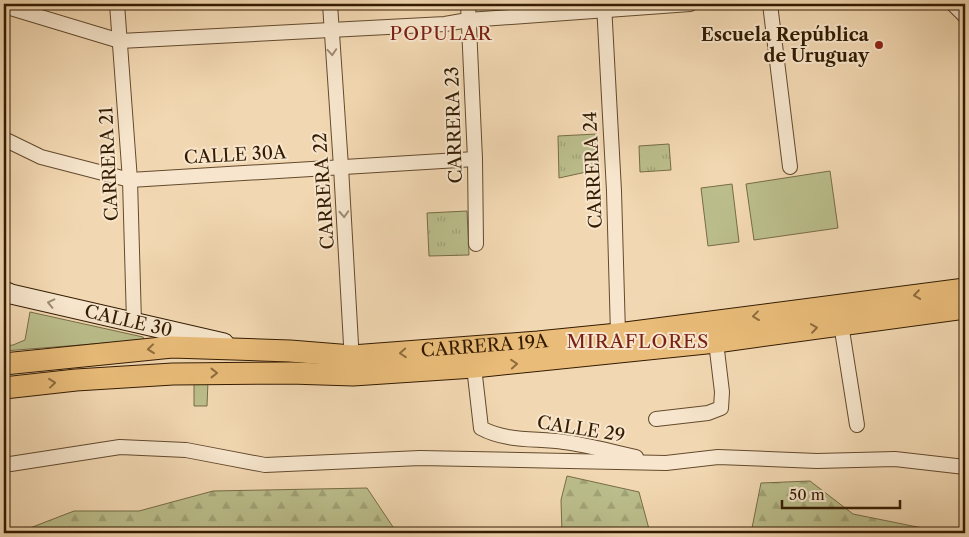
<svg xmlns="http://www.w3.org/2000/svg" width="969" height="537" viewBox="0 0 969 537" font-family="'Libre Caslon Text',serif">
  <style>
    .grass { fill: url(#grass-tufts); stroke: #776c46 }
    .forest { fill: url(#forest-firs); stroke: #776c46 }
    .green { fill: #bbbe8c; stroke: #776c46 }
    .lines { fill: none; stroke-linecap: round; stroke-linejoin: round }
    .street-casing { stroke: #634a2d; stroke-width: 16 }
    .secondary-casing { stroke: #331b01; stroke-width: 21 }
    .primary-casing { stroke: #331b01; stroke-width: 23 }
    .street { stroke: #f7e6cd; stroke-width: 14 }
    .secondary { stroke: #f7e6cd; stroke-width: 19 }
    .primary { stroke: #e9bc79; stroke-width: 21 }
    .oneway { stroke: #9f8b71 }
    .oneway2 { stroke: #8e6c3d }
    .poi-dot { fill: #8f2418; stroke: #f7e6cd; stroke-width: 2 }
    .labels { text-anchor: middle; stroke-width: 4; stroke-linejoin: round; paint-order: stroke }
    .poi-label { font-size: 18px; font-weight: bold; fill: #331b01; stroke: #f7e6cd; text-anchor: end }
    .street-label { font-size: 18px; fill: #331b01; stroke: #f7e6cd }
    .neighbourhood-label { font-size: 19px; letter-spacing: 1px; fill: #7a1f14; stroke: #f7e6cd }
  </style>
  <defs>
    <pattern id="grass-tufts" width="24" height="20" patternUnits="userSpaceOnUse" patternTransform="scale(1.25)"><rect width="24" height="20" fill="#bbbe8c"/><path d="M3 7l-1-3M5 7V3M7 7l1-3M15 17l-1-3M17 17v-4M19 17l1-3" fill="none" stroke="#a1a377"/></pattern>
    <pattern id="forest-firs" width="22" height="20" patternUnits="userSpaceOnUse" patternTransform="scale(1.25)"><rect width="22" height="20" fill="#bbbe8c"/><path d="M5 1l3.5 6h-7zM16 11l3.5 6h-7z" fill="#a1a377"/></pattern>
  </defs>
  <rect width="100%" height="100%" fill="#f2d8b2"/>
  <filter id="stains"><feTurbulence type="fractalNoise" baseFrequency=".004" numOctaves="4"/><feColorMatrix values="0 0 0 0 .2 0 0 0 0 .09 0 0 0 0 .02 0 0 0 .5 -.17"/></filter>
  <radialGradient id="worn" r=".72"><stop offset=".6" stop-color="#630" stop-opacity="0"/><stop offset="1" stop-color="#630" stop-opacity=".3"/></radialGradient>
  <!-- grass -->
  <g class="grass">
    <path d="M597,134L600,169L559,178L558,136Z"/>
    <path d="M669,144L671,170L640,172L639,146Z"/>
    <path d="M467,211L469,255L429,256L427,213Z"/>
  </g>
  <!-- forest -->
  <g class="forest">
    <path d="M567,476L639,492L649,529L653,533H562L561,500Z"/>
    <path d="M810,481L853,514L947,533H751L761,483Z"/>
    <path d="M367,488L397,533H17L74,511H139L213,491Z"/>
  </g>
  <!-- green -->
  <g class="green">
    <path d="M830,171L838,228L754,240L746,184Z"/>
    <path d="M732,184L739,242L708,246L701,188Z"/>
    <path d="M30,312L143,337L144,340L4,351V346L13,345L25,340Z"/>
    <path d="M208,381L207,406H194V382Z"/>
  </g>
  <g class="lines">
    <!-- street casing -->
    <g class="street-casing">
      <g id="street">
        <path d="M117,4L130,180L134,322"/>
        <path d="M330,4L341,167L352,362"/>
        <path d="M468,4L475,159L476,244"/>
        <path d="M604,4L614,191L618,334"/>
        <path d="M770,4L790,167"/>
        <path d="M953,4L965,16"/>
        <path d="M4,6L120,41L445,24L468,20L690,4"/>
        <path d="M4,139L41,157L130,180L475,159"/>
        <path d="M841,324L857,425"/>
        <path d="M474,367L481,428C507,442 535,438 564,442C588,445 612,452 636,457"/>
        <path d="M656,419L708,413L721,408L722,392L716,342"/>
        <path d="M4,465L120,447L186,450L265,465L420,458L666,463L718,457L817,461L895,459L965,467"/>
      </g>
    </g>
    <!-- secondary casing -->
    <g class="secondary-casing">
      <g id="secondary">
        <path id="s1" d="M4,291L11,294L224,343"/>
      </g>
    </g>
    <!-- primary casing -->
    <g class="primary-casing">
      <g id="primary">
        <path id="s2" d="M4,364L172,347L290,351L352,356L538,342L618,334L965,289"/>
        <path d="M4,388L76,380L173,374L290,373L353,375L474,367L716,342L965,308"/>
      </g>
    </g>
    <!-- street -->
    <use href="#street" class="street"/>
    <!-- secondary -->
    <use href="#secondary" class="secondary"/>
    <!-- primary -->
    <use href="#primary" class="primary"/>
  </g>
  <!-- one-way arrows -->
  <defs><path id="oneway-chevron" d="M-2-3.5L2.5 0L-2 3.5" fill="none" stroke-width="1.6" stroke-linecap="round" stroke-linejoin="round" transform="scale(1.25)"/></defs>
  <g class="oneway">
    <use href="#oneway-chevron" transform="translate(332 52) rotate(86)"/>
    <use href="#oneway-chevron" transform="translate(344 214) rotate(87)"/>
    <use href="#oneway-chevron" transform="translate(51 303) rotate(-167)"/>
  </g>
  <g class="oneway2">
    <use href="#oneway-chevron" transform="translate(917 295) rotate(172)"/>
    <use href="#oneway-chevron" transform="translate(756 316) rotate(173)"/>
    <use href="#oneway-chevron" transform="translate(814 328) rotate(-8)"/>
    <use href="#oneway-chevron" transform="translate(151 349) rotate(174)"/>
    <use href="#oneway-chevron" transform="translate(403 353) rotate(176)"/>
    <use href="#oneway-chevron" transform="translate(514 364) rotate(-5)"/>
    <use href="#oneway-chevron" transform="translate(214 373)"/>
    <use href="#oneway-chevron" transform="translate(52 383) rotate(-6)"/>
  </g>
  <!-- markers -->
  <circle class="poi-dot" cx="879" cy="45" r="5"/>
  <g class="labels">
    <!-- poi labels -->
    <g class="poi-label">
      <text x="869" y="41">Escuela República<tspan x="869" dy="21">de Uruguay</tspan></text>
    </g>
    <!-- street labels -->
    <g class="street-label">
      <text transform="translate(454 125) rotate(-92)" y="6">CARRERA 23</text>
      <text transform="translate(235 155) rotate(-3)" y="6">CALLE 30A</text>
      <text transform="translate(109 164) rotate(-93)" y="6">CARRERA 21</text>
      <text transform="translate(593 170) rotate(-93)" y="6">CARRERA 24</text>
      <text transform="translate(324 191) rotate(-94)" y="6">CARRERA 22</text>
      <text dy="6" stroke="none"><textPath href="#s1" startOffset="128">CALLE 30</textPath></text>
      <text dy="6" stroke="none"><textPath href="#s2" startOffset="482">CARRERA 19A</textPath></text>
      <text transform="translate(581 429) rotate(9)" y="6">CALLE 29</text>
    </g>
    <!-- neighbourhood labels -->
    <g class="neighbourhood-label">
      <text x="441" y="40">POPULAR</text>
      <text x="638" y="348">MIRAFLORES</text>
    </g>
  </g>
  <!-- margin -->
  <rect width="969" height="537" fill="none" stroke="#f2d8b2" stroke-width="20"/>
  <rect x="5" y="5" width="959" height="527" fill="none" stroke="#331b01" stroke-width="2.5"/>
  <rect x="10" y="10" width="949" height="517" fill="none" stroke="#331b01"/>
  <!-- scale -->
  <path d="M782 500v8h118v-8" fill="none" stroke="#331b01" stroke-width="2.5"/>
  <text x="789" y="500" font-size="15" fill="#331b01" stroke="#f7e6cd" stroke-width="4" paint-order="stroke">50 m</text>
  <rect width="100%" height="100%" filter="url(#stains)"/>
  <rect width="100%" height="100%" fill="url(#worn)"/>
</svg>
